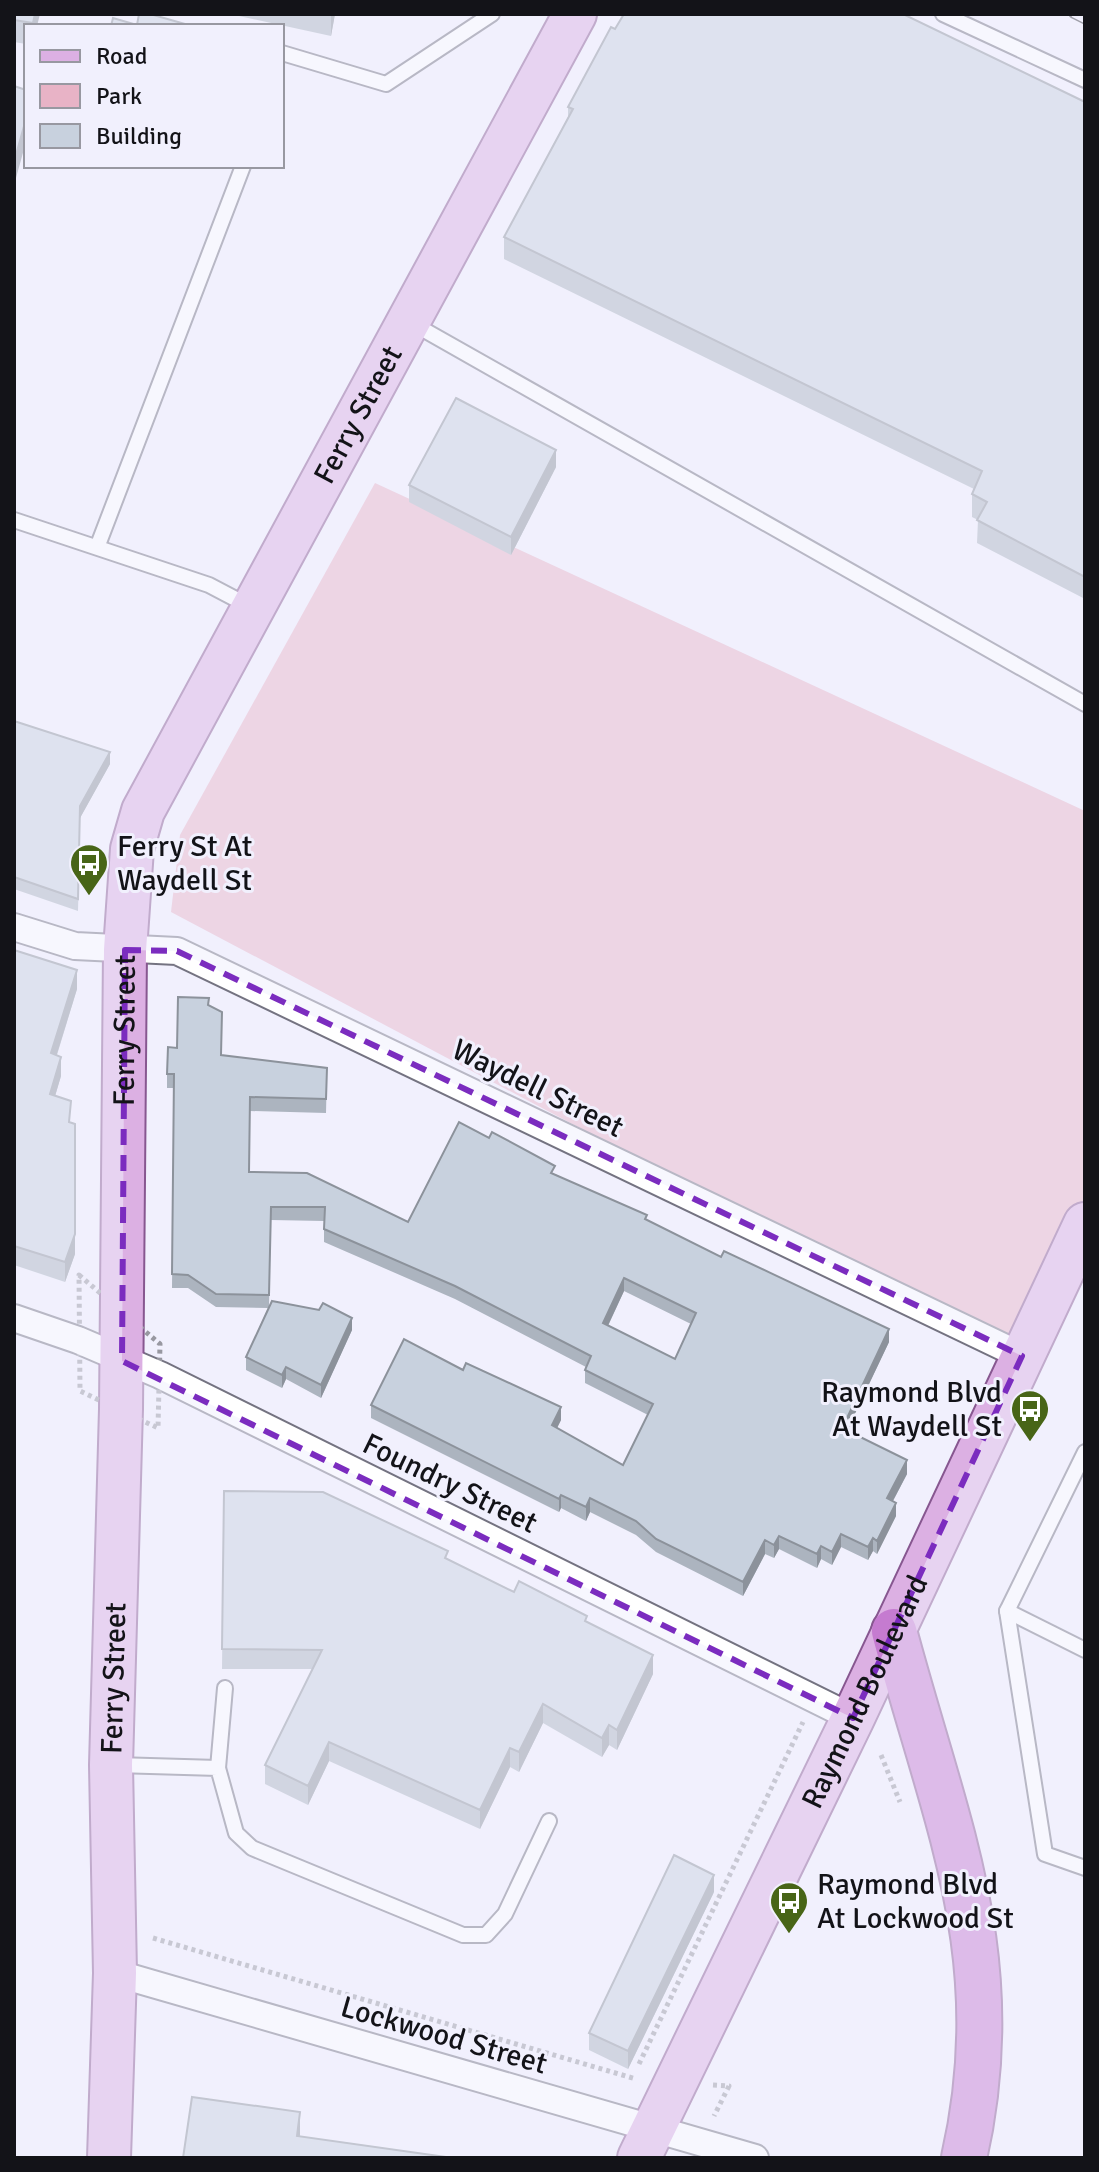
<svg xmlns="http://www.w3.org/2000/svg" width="1099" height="2172" viewBox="0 0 1099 2172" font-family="Signika,sans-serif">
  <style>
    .green { fill: #e8b3c6 }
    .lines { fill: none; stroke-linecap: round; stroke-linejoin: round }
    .service-casing { stroke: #747381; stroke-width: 18 }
    .minor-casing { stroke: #747381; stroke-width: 30 }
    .primary-casing { stroke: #875790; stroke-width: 46 }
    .motorway-casing { stroke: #875790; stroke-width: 48 }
    .path { stroke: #9898a1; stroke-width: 5; stroke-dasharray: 4 4; stroke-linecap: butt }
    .service { stroke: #fff; stroke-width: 14 }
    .minor { stroke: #fff; stroke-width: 26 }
    .primary { stroke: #dcb0e3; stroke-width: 42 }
    .motorway { stroke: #c57bd0; stroke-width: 44 }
    .rail-casing { stroke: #3b3a41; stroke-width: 9 }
    .rail { stroke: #f1f0fd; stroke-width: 6; stroke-dasharray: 18; stroke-linecap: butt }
    .wall { fill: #acb4bf; fill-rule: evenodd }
    .shaded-wall { fill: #8c929b }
    .building { fill: #c8d1de; stroke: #8c929b; stroke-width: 2; fill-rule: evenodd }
    .marked { fill: none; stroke: #7b2cbf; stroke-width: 6; stroke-dasharray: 16 10; stroke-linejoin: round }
    .labels { text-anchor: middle; stroke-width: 6; stroke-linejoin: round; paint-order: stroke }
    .street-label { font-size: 30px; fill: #131318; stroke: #f1f0fd }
    .poi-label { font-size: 30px; fill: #131318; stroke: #f1f0fd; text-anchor: start }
  </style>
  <rect width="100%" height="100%" fill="#f1f0fd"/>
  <!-- green -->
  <path class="green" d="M375,483L1085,811V1219L1015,1358L171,912L180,835Z"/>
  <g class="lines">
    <!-- service casing -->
    <g class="service-casing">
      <g id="service">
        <path d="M943,14L1085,80"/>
        <path d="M282,53L386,84L492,14"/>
        <path d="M410,322L1085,704"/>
        <path d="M14,520L209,585L249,606"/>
        <path d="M98,545L243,166"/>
        <path d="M1085,1452L1007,1611L1045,1854L1085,1868"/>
        <path d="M1007,1611L1085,1650"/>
        <path d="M116,1765L218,1768L236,1833L252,1848L463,1935H486L505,1914L549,1821"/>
        <path d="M218,1768L225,1688"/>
      </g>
    </g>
    <!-- minor casing -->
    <g class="minor-casing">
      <g id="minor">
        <path d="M14,927L75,946L177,951L1022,1356"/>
        <path d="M14,1318L78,1340L160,1375L853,1718"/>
        <path d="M115,1973L755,2158"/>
      </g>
    </g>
    <!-- primary casing -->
    <g class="primary-casing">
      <g id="primary">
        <path id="s1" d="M109,2158L115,1973L111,1765L121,1409L125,950L132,849L143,811L575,14"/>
        <path id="s2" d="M639,2158L853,1718L1085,1224"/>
      </g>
    </g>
    <!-- motorway casing -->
    <g class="motorway-casing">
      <path id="motorway" d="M894,1631C944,1820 1010,1957 964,2158"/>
    </g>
    <!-- path -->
    <g class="path">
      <path d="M79,1275L160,1344L158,1428L80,1391Z"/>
      <path d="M881,1755L900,1802"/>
      <path d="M153,1938L636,2079"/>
      <path d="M639,2064L803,1722"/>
      <path d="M713,2085L729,2086L714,2116"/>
    </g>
    <!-- service -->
    <use href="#service" class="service"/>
    <!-- minor -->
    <use href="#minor" class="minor"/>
    <!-- primary -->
    <use href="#primary" class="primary"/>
    <!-- motorway -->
    <use href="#motorway" class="motorway"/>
    <!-- rail casing -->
    <g class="rail-casing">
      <path id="rail" d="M1073,14L1085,20"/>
    </g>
    <!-- rail -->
    <use href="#rail" class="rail"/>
  </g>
  <!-- wall -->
  <g class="wall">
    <path d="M14,14L37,26H26V44L14,42Z"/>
    <path d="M230,14H335L331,36Z"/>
    <path d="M615,29L1085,102V599L977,543L978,520L972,517V494L974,489L504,259V237L568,117V107Z"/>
    <path d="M556,467L511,555L409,502V485Z"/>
    <path d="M14,721L110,764L80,818L78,911L14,889Z"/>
    <path d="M14,950L77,989L57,1055L61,1076L55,1096L71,1123L75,1254L65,1282L14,1265Z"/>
    <path d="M209,1006L221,1055L327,1068L326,1113L250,1111L249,1172L408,1222L555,1174L889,1342L851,1422V1432L907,1474L893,1501L896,1516L877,1554L873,1551L868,1560L841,1547L832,1565L821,1559L817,1568L779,1549L774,1558L765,1554L743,1596L656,1552L636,1535L590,1512L586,1521L561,1508L559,1512L371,1418V1405L561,1420L557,1428L623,1465L648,1415L585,1383V1370L586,1367L455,1299L324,1242V1221L271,1220L269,1306L352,1330L321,1398L286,1379L282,1388L246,1370V1357L268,1308L216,1307L188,1288H172L174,1088H167V1074L177,1048ZM624,1291L691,1324L675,1359L608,1326Z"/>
    <path d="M224,1491L448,1559L514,1592L587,1623L653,1674L617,1750L609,1745L602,1757L543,1723L519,1772L510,1767L480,1829L329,1761L308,1805L265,1784V1765L312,1669H222Z"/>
    <path d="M714,1892L628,2069L589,2050V2033Z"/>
  </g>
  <!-- shaded-wall -->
  <g class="shaded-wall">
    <path d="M35,14H40L37,26H33Z"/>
    <path d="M331,14H335L331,36Z"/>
    <path d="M26,119V142L14,185V162Z"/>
    <path d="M556,450V467L511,555V537Z"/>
    <path d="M110,752V764L80,818L78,911L80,806Z"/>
    <path d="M77,970V989L51,1073V1053Z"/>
    <path d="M61,1057V1076L50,1113V1094Z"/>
    <path d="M75,1234V1254L65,1282V1262Z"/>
    <path d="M624,1278V1291L603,1336V1323Z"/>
    <path d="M352,1318V1330L321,1398V1385Z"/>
    <path d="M889,1329V1342L851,1422V1433L846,1443L847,1418Z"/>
    <path d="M286,1367V1379L282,1388V1375Z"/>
    <path d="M561,1407V1420L552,1438V1425Z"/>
    <path d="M907,1460V1474L887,1512V1498Z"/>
    <path d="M561,1495V1508L559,1512V1499Z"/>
    <path d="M590,1498V1512L586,1521V1507Z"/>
    <path d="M896,1503V1516L877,1554V1541Z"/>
    <path d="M841,1534V1547L832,1565V1552Z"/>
    <path d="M779,1536V1549L774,1558V1545Z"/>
    <path d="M873,1538V1551L868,1560V1547Z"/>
    <path d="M765,1540V1554L743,1596V1582Z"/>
    <path d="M821,1546V1559L817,1568V1554Z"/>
    <path d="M653,1655V1674L617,1750V1730Z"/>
    <path d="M543,1704V1723L519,1772V1752Z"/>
    <path d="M609,1725V1745L602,1757V1738Z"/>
    <path d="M329,1742V1761L308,1805V1786Z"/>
    <path d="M510,1748V1767L480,1829V1810Z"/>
    <path d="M714,1875V1892L628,2069V2051Z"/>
    <path d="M300,2112V2135L297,2158V2136Z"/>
  </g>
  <!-- building -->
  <g class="building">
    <path d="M14,14H35L33,23L14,20Z"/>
    <path d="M139,14H150L192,26H111L113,18L137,25Z"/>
    <path d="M624,14H903L1085,102V577L977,520L987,502L972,494L982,471L504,237L573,109L568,107L611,27L615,29Z"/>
    <path d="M14,86L26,90V119L14,162Z"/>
    <path d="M456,398L556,450L511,537L409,485Z"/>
    <path d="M14,721L110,752L80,806L78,899L14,877Z"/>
    <path d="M14,950L77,970L51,1053L61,1057L50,1094L71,1101L69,1122L75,1124V1234L65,1262L14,1246Z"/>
    <path d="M178,997L209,998L208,1005L222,1012L221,1055L327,1068L326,1099L250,1097L249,1172L307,1173L408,1222L459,1122L489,1138L492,1132L555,1166L551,1173L647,1215L645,1219L721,1257L724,1251L889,1329L847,1418L851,1420L846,1430L907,1460L887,1498L896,1503L877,1541L873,1538L868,1547L841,1534L832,1552L821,1546L817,1554L779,1536L774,1545L765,1540L743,1582L656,1539L636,1521L590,1498L586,1507L561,1495L559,1499L371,1405L404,1339L463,1370L466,1363L561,1407L552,1425L623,1465L653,1404L585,1370L591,1356L455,1286L324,1229L325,1207H271L269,1295L216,1294L188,1275L172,1274L174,1074H167L168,1047L177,1048ZM624,1278L696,1313L675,1359L603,1323Z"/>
    <path d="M272,1301L319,1310L323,1303L352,1318L321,1385L286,1367L282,1375L246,1357Z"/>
    <path d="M224,1491L323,1492L448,1551L445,1558L514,1592L519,1581L587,1616L585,1621L653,1655L617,1730L609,1725L602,1738L543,1704L519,1752L510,1748L480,1810L329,1742L308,1786L265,1765L322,1650L222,1649Z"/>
    <path d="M674,1855L714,1875L628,2051L589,2033Z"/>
    <path d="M192,2097L300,2112L297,2136L453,2158H183Z"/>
  </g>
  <!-- marked area -->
  <path d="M0 0H1099V2172H0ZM125,950L177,951L1022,1356L853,1718L122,1361Z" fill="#f1f0fd" fill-opacity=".55" fill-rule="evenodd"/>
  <path class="marked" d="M125,950L177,951L1022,1356L853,1718L122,1361Z"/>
  <!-- icons -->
  <defs>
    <g id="bus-pin" transform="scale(2)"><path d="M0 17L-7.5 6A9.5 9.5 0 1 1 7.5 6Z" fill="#486517" stroke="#f1f0fd"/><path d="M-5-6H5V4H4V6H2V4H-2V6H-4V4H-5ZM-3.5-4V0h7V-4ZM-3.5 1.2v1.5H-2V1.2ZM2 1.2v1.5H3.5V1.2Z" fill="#fff"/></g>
  </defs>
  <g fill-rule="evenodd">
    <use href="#bus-pin" x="89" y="863"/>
    <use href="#bus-pin" x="1030" y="1409"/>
    <use href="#bus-pin" x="789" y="1901"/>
  </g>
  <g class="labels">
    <!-- street labels -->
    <g class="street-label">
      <text dy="10" stroke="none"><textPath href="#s1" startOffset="1800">Ferry Street</textPath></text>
      <text dy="10" stroke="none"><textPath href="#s1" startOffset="1128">Ferry Street</textPath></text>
      <text transform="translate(538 1088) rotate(26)" y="10">Waydell Street</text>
      <text transform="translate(450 1483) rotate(26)" y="10">Foundry Street</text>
      <text dy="10" stroke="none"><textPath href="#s1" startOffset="480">Ferry Street</textPath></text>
      <text dy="10" stroke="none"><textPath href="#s2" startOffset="518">Raymond Boulevard</textPath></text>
      <text transform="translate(444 2035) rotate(16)" y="10">Lockwood Street</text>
    </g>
    <!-- poi labels -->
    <g class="poi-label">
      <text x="117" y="856">Ferry St At<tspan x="117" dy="34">Waydell St</tspan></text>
      <text x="1002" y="1402" text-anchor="end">Raymond Blvd<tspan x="1002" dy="34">At Waydell St</tspan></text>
      <text x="817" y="1894">Raymond Blvd<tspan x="817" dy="34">At Lockwood St</tspan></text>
    </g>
  </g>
  <!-- border -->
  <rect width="1099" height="2172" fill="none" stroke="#131318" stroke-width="32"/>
  <!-- legend -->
  <rect x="24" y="24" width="260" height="144" fill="#f1f0fd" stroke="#9898a1" stroke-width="2"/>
  <rect x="40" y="50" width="40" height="12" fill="#dcb0e3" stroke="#9898a1" stroke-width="2"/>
  <text x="96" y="64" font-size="24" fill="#131318">Road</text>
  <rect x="40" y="84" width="40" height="24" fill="#e8b3c6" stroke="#9898a1" stroke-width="2"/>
  <text x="96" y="104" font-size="24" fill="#131318">Park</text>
  <rect x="40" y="124" width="40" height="24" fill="#c8d1de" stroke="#9898a1" stroke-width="2"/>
  <text x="96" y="144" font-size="24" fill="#131318">Building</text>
</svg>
